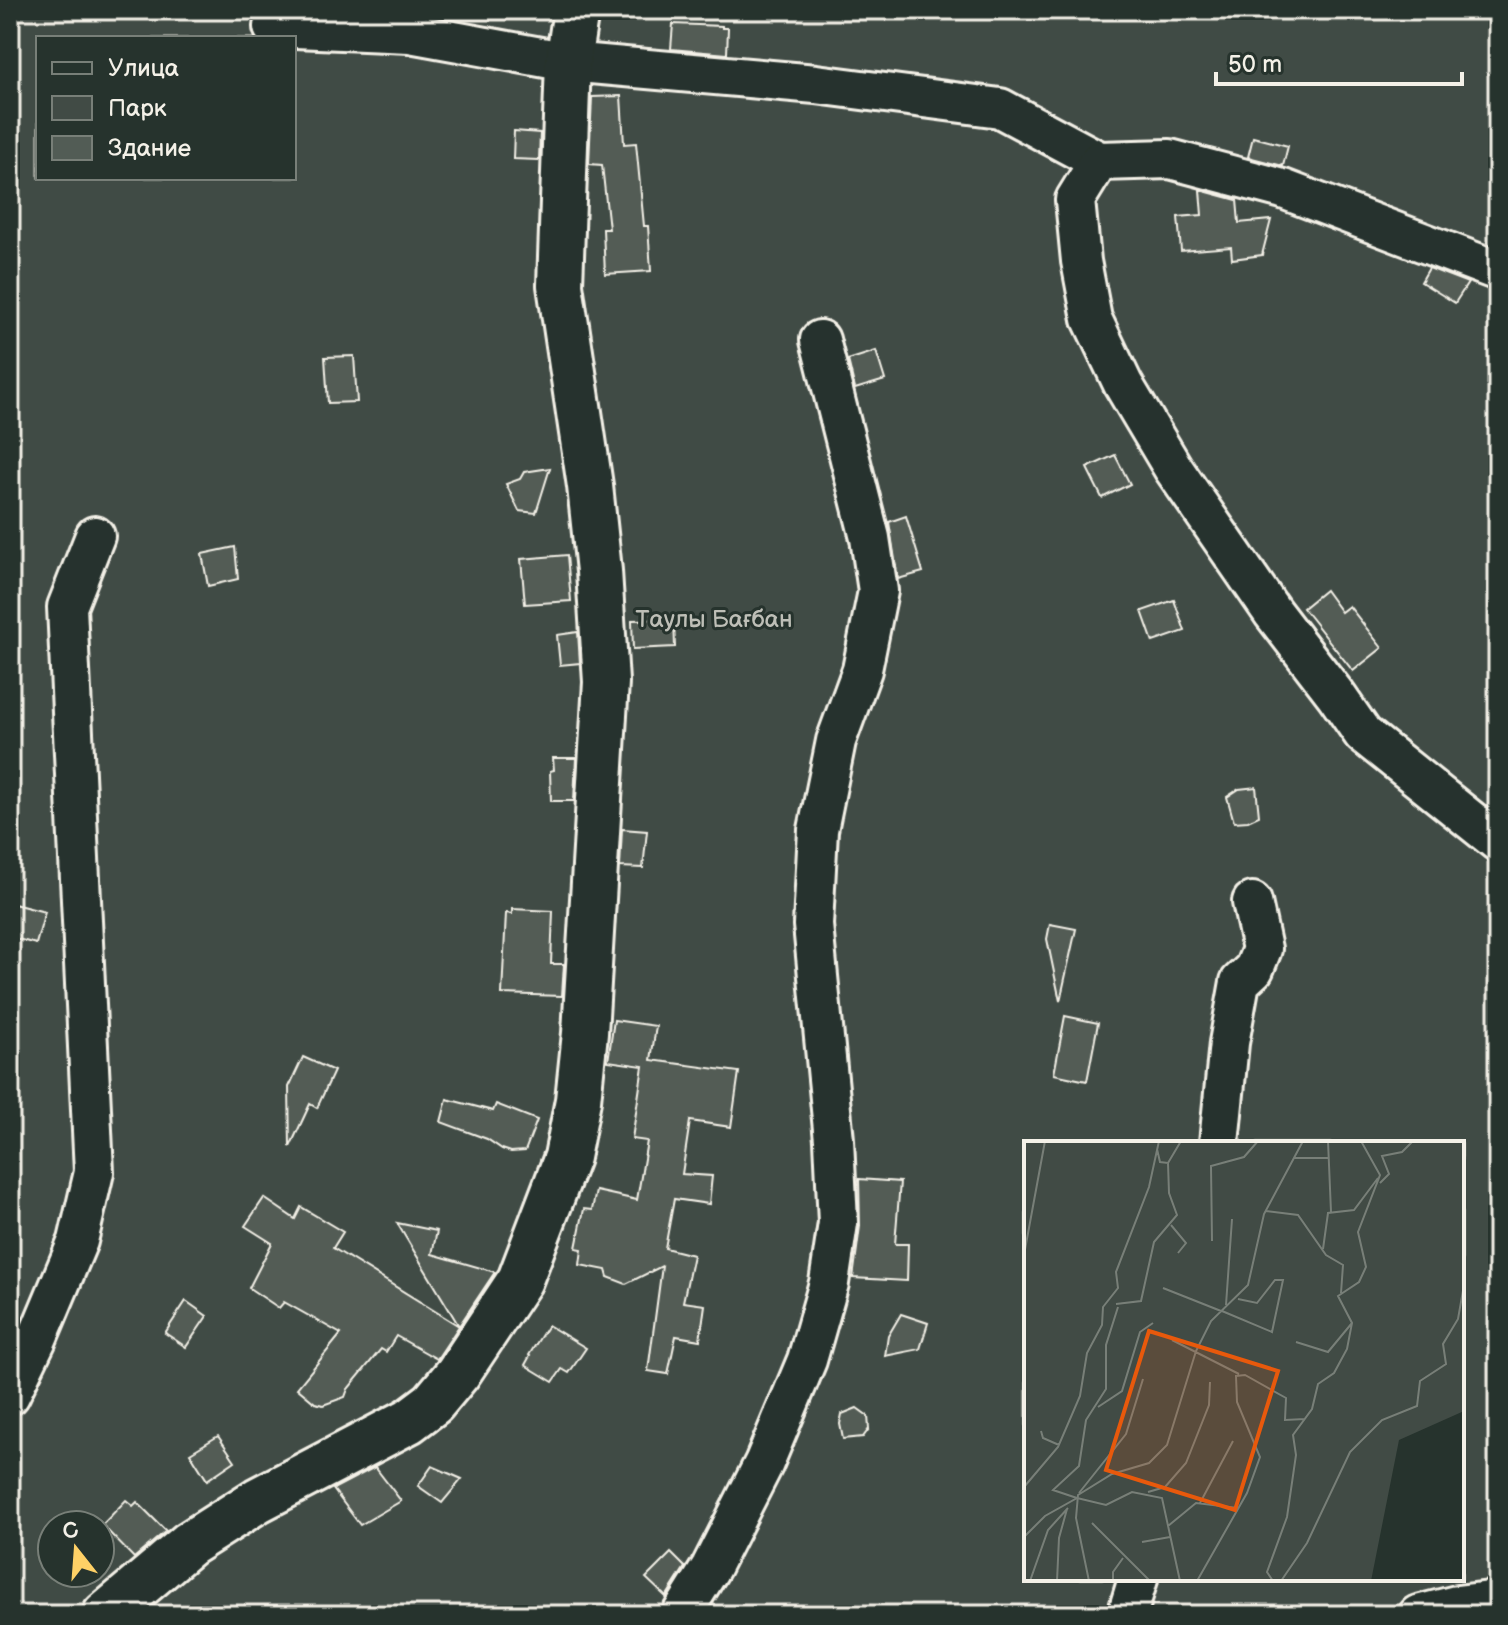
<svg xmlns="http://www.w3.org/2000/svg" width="1508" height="1625" viewBox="0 0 1508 1625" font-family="'Balsamiq Sans',sans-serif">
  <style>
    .green { fill: #414b45; stroke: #9a9e96; stroke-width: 2; fill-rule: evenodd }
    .building { fill: #525c55; stroke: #f4f1e8; stroke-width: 2 }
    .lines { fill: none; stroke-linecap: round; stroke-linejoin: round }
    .minor-casing { stroke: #f4f1e8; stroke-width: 44 }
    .tertiary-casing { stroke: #f4f1e8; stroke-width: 50 }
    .minor { stroke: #26332d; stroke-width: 38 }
    .tertiary { stroke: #26332d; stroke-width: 44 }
    .labels { text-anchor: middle; stroke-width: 6; stroke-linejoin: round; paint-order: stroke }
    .park-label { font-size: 24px; fill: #bebfb7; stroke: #26332d }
    .inset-road { fill: none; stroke: #787f78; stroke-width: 2 }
    .view { fill: #e8590c; fill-opacity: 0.15; stroke: #e8590c; stroke-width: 4 }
    .inset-edge { fill: none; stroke: #f4f1e8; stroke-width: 4 }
  </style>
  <rect width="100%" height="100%" fill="#26332d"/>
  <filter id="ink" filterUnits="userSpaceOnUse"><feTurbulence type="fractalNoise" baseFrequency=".0125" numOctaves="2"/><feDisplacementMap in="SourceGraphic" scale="16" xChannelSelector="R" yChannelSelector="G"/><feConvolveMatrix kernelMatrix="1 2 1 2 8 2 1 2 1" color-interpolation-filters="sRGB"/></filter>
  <g filter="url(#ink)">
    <!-- green -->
    <path class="green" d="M10,10H1498V1615H10ZM38,38H294V178H38ZM1026,1143H1462V1579H1026ZM52,1525H100V1573H52Z"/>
    <!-- building -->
    <g class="building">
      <path d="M673,24L722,26V28H728L727,54L671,49Z"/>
      <path d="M621,96L624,144L636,143L644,226H648L651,271L605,274L603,229H609L602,165L589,164L592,97Z"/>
      <path d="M514,131L540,133L539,160L513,159Z"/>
      <path d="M1253,137L1288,146L1283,166L1248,157Z"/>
      <path d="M1200,190L1237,200L1239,223L1271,220L1262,255L1232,259L1231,247L1181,251L1178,217L1202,215Z"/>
      <path d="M1429,268L1468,283L1455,303L1421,282Z"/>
      <path d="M876,351L885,380L855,389L848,360Z"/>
      <path d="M354,356L357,402L328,403L325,357Z"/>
      <path d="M1115,455L1130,484L1102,498L1087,468Z"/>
      <path d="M550,468L536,513L519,511L506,484L520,479L524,472Z"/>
      <path d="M906,516L923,572L898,579L889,522Z"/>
      <path d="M235,547L238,579L208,586L202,554Z"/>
      <path d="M567,555L571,601L525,604L521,559Z"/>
      <path d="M1325,590L1341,612L1349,606L1382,648L1353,671L1303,608Z"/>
      <path d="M1174,600L1185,631L1153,642L1142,611Z"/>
      <path d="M674,619L675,647L633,649L632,620Z"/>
      <path d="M578,632L580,663L560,665L557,635Z"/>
      <path d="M553,758H576L574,801H551L550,771L554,770Z"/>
      <path d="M1256,787L1259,816L1248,821L1234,822L1227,797L1239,789Z"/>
      <path d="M622,829L647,831L643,868L620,867Z"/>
      <path d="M10,903L45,912L36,944L10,937Z"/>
      <path d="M512,909L553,911L551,964H564L562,996L502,994L506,913L512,914Z"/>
      <path d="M1050,924L1076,929L1060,1001L1047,939Z"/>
      <path d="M1065,1016L1098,1023L1087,1081L1054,1074Z"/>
      <path d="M614,1020L656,1026L651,1060L739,1072L731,1127L690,1121L682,1174L712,1176L709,1204L674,1199L665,1248L693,1255L683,1302L705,1305L700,1340L676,1336L668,1374L648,1371L662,1266L626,1284L608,1277L606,1270L580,1265L582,1249L576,1248L584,1209L592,1210L596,1191L637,1200L647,1141L632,1139L643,1066L608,1061Z"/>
      <path d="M303,1057L334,1071L317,1108L310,1104L290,1147L289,1087Z"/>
      <path d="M447,1099L493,1111L496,1104L537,1120L525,1151L511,1152L502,1149L487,1139L441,1122Z"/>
      <path d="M859,1179L900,1182L895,1244H908L907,1281L853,1278L860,1226Z"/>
      <path d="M264,1198L295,1219L301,1207L343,1232L333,1248L459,1326L397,1223L437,1231L432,1254L495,1272L437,1359L396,1336L386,1352L381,1349L348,1389L345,1397L323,1405L315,1403L297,1388L341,1334L284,1302L279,1308L249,1288L272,1243L245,1226Z"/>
      <path d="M186,1301L207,1316L186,1347L165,1333Z"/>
      <path d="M901,1314L928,1323L920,1349L885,1356L888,1336Z"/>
      <path d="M548,1325L586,1348L569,1373L562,1369L553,1382L525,1365L530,1356L529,1355Z"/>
      <path d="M857,1408L868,1416L869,1429L863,1437L843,1439L840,1424L842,1414Z"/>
      <path d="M218,1436L235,1461L207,1480L190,1453Z"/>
      <path d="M432,1466L462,1479L442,1503L418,1486Z"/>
      <path d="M375,1467L401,1501L360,1525L333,1489Z"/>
      <path d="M126,1500L133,1506L137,1502L166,1531L134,1558L102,1525Z"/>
      <path d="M671,1553L685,1567L666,1597L646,1578Z"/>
    </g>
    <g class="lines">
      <!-- minor casing -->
      <g class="minor-casing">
        <g id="minor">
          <path d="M273,27L410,33L568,62L816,84L1000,108L1099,161"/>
          <path d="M1498,271L1283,189L1170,159L1099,161L1075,200L1081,261L1092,319L1123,384L1173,468L1273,613L1336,695L1363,734L1498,842"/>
          <path d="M1219,1143L1229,1043L1240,982L1254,969L1262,949L1252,902"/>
          <path d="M10,1395L37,1339L78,1241L94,1172L67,607L95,536"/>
          <path d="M681,1615L711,1567L764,1463L807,1360L829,1283L838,1223L834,1140L813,925L818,830L836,741L862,670L878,591L870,538L820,340"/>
          <path d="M1127,1615L1138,1579"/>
          <path d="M1418,1615L1457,1605L1498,1600"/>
        </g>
      </g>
      <!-- tertiary casing -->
      <g class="tertiary-casing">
        <path id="tertiary" d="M105,1615L189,1544L258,1500L409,1421L433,1403L458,1373L520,1280L567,1157L578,1100L585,1033L606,682L599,571L590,486L560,285L568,62L576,10"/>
      </g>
      <!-- minor -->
      <use href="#minor" class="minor"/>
      <!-- tertiary -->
      <use href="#tertiary" class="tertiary"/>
    </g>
  </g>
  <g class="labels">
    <!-- park labels -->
    <g class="park-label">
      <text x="714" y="627">Таулы Бағбан</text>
    </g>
  </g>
  <!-- overview -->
  <g transform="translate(1024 1141)">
    <rect width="440" height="440" fill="#26332d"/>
    <path d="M0,0H440V270L375,299L347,440H0Z" fill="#414b45"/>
    <path class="inset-road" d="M304,0L307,71M133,8L136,21L144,22L157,0M271,17H305M356,42L365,33L358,15L378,11L389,0M242,70L274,74L302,114L319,124L317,152M147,84L162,102L154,112M188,100L187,25L220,16L234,0M299,108L304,72L330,69L354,37M0,114L21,0M139,147L197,170M92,163L117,160L130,101L153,74L145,52L144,22M202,164L208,78M198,170L248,191L259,139H251L233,162L214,158M148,199L215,233M272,201L304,211L328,182M74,266L98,250L116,191L129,182M17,290L19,297L35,304M0,346L34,306L56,255L63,212L78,184L79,166L94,147L92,131L125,46L135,0M124,351L141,346L162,322L185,264L186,241M55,352L102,293L119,238M53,357L82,364L108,351L138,357L156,440M176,362L209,300M68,382L126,440M144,385L172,362L214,367M0,396L21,375L53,357L29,349L55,325L62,279L82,248V204L94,166M118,401L146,396M6,440L24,389L44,367M33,440L35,397L43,368M65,440L52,377L54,354L88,333L125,322L143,304L172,210L187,180L224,144L240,73L279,0M89,440V431L99,417M173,440L223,352L236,316L213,261L212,235L221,234L262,257L261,279L281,278M249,440L243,431L263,376L272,314L269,294L288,268L294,243L310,232L323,208L328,182L314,155L335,141L342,126L334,91L356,34L337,0M257,440L283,402L326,311L358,279L393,265L396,240L422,223L419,203L434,178L440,144"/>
    <path class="view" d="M125,190L254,230L211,369L82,329Z"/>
    <rect width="440" height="440" class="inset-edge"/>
  </g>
  <!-- margin -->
  <rect width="1508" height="1625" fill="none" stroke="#26332d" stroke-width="40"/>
  <rect x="20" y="20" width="1468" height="1585" fill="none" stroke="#f4f1e8" stroke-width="3" filter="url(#ink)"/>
  <!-- legend -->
  <rect x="36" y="36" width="260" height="144" fill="#26332d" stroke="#787f78" stroke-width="2"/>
  <rect x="52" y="62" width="40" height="12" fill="#26332d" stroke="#787f78" stroke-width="2"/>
  <text x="108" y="76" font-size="24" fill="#f4f1e8">Улица</text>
  <rect x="52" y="96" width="40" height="24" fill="#414b45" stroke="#787f78" stroke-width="2"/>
  <text x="108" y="116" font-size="24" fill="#f4f1e8">Парк</text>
  <rect x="52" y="136" width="40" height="24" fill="#525c55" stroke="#787f78" stroke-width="2"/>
  <text x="108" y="156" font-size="24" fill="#f4f1e8">Здание</text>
  <!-- north arrow -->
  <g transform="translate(76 1549) rotate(343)"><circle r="38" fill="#26332d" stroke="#787f78" stroke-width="2"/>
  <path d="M0-6L14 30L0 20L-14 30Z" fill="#ffd166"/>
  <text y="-12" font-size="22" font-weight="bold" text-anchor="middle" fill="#f4f1e8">С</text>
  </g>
  <!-- scale -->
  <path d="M1216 72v12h246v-12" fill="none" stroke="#f4f1e8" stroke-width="4"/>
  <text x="1228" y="72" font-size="24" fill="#f4f1e8" stroke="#26332d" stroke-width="6" paint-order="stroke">50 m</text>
</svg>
